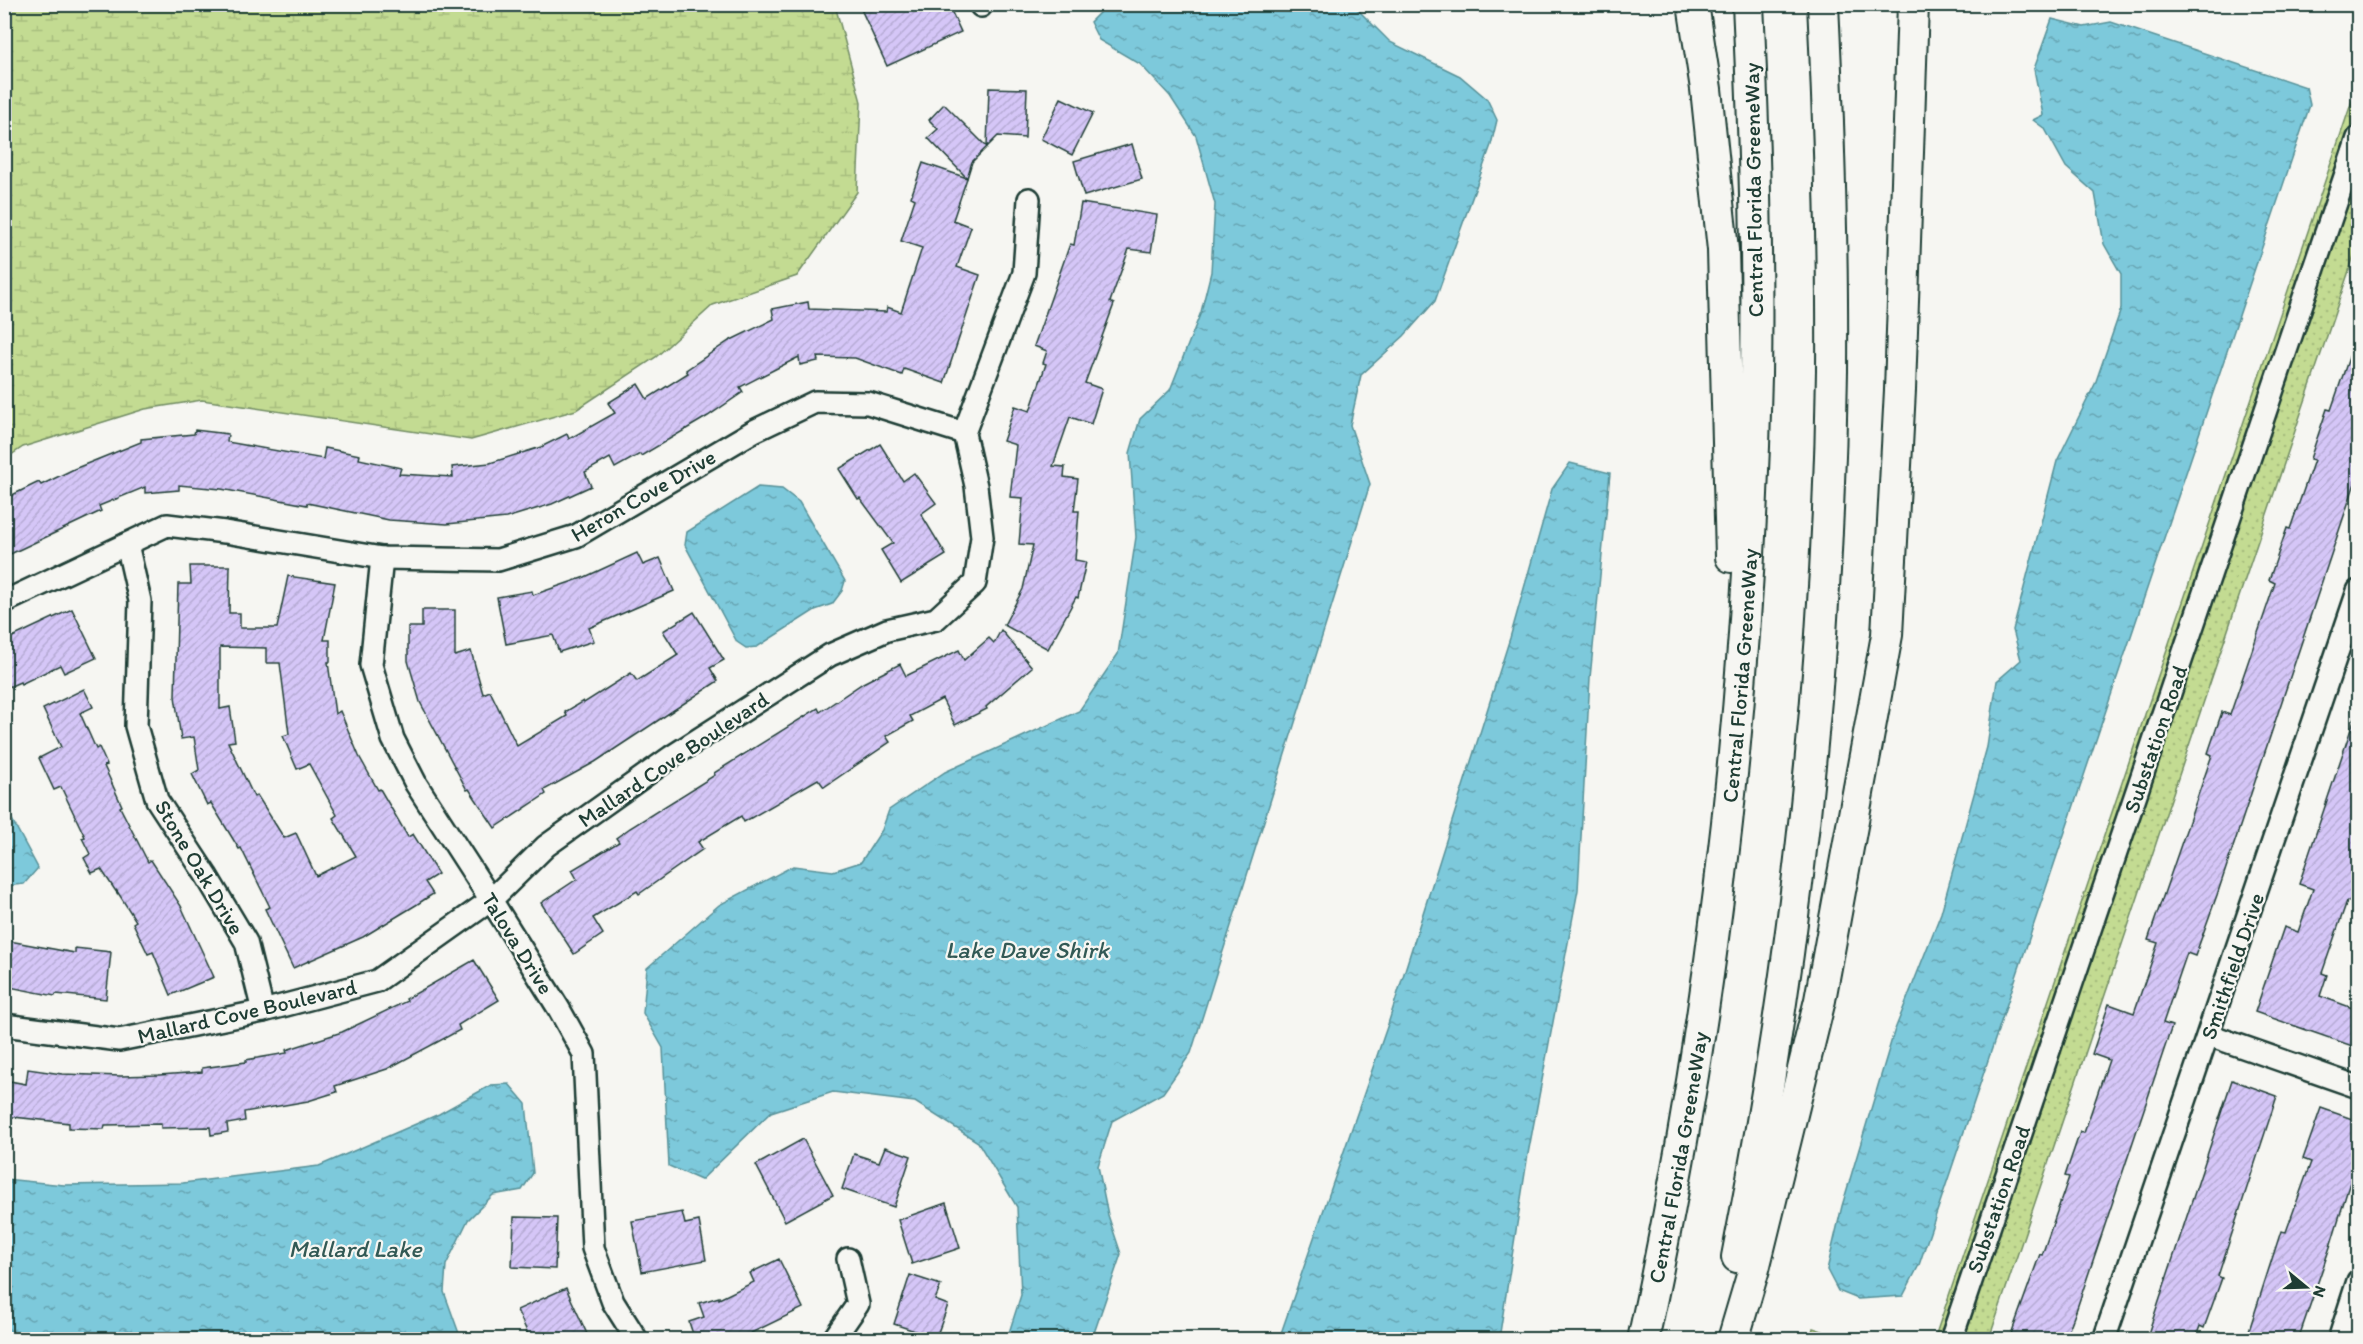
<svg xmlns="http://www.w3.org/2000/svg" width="2363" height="1344" viewBox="0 0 2363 1344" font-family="Itim,sans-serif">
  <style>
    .wetland { fill: url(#wetland-marsh); stroke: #718c63; stroke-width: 1.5 }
    .park { fill: url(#park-dots); stroke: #718c63; stroke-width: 1.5 }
    .water { fill: url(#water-ripples); stroke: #579198; stroke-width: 1.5 }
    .building { fill: url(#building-hatch); stroke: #1f3d34; stroke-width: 1.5; fill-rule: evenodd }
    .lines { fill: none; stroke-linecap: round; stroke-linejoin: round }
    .minor-casing { stroke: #1f3d34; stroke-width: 26 }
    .highway-casing { stroke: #1f3d34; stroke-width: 34 }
    .minor { stroke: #f6f6f2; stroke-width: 21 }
    .highway { stroke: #f6f6f2; stroke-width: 30 }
    .labels { text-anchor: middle; stroke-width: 4.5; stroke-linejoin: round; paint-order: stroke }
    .street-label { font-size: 22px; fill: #1f3d34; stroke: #f6f6f2 }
    .water-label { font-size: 24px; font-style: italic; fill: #325955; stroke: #f6f6f2 }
  </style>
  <defs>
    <pattern id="wetland-marsh" width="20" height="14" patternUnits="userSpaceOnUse" patternTransform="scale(1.5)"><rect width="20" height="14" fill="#c3db92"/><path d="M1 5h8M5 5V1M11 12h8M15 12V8" fill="none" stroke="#a7bd7e"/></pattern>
    <pattern id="park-dots" width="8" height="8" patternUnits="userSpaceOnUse" patternTransform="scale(1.5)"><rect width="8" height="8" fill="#c3db92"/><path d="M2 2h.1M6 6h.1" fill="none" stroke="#a7bd7e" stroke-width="1.8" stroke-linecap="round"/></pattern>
    <pattern id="water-ripples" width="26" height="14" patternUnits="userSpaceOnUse" patternTransform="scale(1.5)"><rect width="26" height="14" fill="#7dc9db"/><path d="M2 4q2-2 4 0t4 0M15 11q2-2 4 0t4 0" fill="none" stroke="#66a4b2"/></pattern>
    <pattern id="building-hatch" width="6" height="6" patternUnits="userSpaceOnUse" patternTransform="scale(1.5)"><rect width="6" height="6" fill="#d5c6f7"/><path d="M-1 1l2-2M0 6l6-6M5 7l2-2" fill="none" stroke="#b6abd4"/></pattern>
  </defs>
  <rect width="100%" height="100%" fill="#f6f6f2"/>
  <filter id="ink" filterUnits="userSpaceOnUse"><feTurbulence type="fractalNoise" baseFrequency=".0167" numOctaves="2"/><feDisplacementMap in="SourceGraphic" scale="12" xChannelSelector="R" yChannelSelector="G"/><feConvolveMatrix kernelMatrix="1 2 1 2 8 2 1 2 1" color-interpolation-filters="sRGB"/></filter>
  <g filter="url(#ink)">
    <!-- wetland -->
    <path class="wetland" d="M5,4L835,5L861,102L857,192L797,276L713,305L656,357L576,410L471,440L202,400L145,409L23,447L5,459Z"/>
    <!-- park -->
    <g class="park">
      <path d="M2358,83V244L1989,1339L1934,1340Z"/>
      <path d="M1813,1328L1846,1339H1810Z"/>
    </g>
    <!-- water -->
    <g class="water">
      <path d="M1107,5H1353L1390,42L1460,76L1487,99L1497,120L1491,145L1435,301L1404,336L1361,375L1350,425L1370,484L1191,1053L1163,1093L1112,1121L1098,1166L1108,1215L1121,1254L1092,1339H1007L1021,1295L1017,1207L978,1142L915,1102L833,1092L771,1112L701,1180L669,1166L663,1048L643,1013L647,968L719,905L793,866L833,871L861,862L882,830L889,810L945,772L1079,711L1118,654L1136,537L1130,453L1140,419L1170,390L1201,312L1211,272L1215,204L1196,136L1170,96L1140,64L1099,40L1090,22Z"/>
      <path d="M2052,19L2084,27L2111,22L2306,87L2310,105L1919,1265L1903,1296L1858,1299L1838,1291L1827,1270L1842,1206L1894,1032L1941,913L1987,747L1997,681L2021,660L2013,630L2057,461L2095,384L2121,309V274L2104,244L2095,193L2066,167L2045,129L2033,120L2043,115L2034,69Z"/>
      <path d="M1570,463L1610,473L1590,678L1578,890L1528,1154L1499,1339H1279L1388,1024L1510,638L1552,489Z"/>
      <path d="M758,487L782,489L799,502L845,581L842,591L832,604L815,610L757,647L746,648L737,642L685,545L687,532Z"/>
      <path d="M5,811L8,812L38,868L24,884L5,886Z"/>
      <path d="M509,1084L526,1104L533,1173L522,1190L493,1195L468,1220L446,1265L444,1292L461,1339H5V1179L64,1185L183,1183L319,1166L439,1114L491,1085Z"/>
    </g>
    <!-- building -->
    <g class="building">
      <path d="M872,4H948L961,32L887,66L861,9Z"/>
      <path d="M989,88L1027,89L1025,138L998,136L972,162L967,178L928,138L938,129L929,120L944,104L987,147Z"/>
      <path d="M1061,98L1093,113L1072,155L1041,139Z"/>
      <path d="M1132,144L1142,179L1084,196L1074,161Z"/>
      <path d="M923,163L967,178L953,220L971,227L957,267L980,275L944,383L904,369L902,375L855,358L817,357L818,361L800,365L799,357L740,387L743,392L708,416L641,456L640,454L615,468L610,458L585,472L591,486L552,504L506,518L447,524L389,520L307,503V505L221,489L179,485V490L145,493V487L99,506L101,511L4,557V499L39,482L41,485L74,469L141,442V439L194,434L195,430L228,434L227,442L323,459L325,448L360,455L359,459L401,468L399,474L453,477L452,467L490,463L541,447L567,434L569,439L615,413L608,403L638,384L647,399L688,373L686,370L729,341L774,319L772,309L808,302L809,309L886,312L887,307L901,312L922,248L901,241L915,199L911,197Z"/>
      <path d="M1081,203L1157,215L1151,252L1129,249L1110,302L1114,304L1085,383L1102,389L1091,424L1070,417L1053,466L1065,467L1064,477L1078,479L1074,511H1079L1075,560L1086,562L1078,598L1076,597L1048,649L1004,625L1023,589L1033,545L1019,544L1023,498L1010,497L1016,445L1003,441L1015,406L1030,411L1046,364L1043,363L1047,351L1034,346L1070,244L1074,245Z"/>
      <path d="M2356,337H2358V474L2217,895L2195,956L2187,953L2163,1023L2172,1026L2076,1311L2065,1340H2009L2040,1254L2042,1255L2069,1177L2065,1176L2080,1132L2084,1133L2109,1060L2092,1054L2109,1004L2134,1013L2158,943L2148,940L2212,755L2208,753L2222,712L2230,715L2275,583L2269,580L2287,528L2290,529L2314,460L2310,459L2327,409L2331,410Z"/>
      <path d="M880,444L903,481L914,473L936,503L921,514L946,555L901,583L881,550L893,543L860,498L858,499L839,469Z"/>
      <path d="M637,553L643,565L660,558L674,591L589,628L594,641L559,652L553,635L506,644L497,597L532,591L533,595L585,577Z"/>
      <path d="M190,566H230L229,613H240V628H277L288,576L335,583L324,640H330V662H328L335,714L340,711L359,756L378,790L380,789L408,837L413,834L438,874L425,882L433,894L416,905L363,937L293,968L265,909L270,907L241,848L239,849L211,803L207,805L192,774L199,770L194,737L181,739L175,696L178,584H191ZM220,647L266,648V663H280L289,734L283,736L297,769L309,764L337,815L333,818L356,856L316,876L296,833L284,838L257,795L254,797L228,742L235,741L230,707L220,709Z"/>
      <path d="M72,609L96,658L64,673L60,665L21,684L20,682L4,689V641Z"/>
      <path d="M422,610H455V656L471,651L483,694L490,691L517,746L567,716L565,712L583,701L584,703L631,673L637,681L678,655L663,631L694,612L724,660L710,668L718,681L595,762L544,790L546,794L495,828L469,789L467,790L420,702L408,661V627H422Z"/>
      <path d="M1001,630L1032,667L986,707L987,709L955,725L942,699L910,716L913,721L886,736L890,742L824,787L818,779L744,822L741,816L698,842L703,849L639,894L637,891L593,918L603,934L574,954L541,903L577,879L572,870L619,842L616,838L630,828L715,775L714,773L818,708L820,712L863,683L900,664L906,676L959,650L964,660L989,638L994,643Z"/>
      <path d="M84,689L93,707L80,713L96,749L99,747L107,765L104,766L122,806L120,807L148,862L151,860L181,906L214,977L171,995L153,952L148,954L133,923L136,921L117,891V893L101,869L92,873L84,858L90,854L82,838L85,837L61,787L54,790L39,758L61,747L43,709Z"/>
      <path d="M2356,714L2358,715V877L2350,902L2347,901L2322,973L2327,975L2320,996L2358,1010V1048L2255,1012L2284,927L2298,932L2313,889L2299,884Z"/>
      <path d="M4,940L75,953V948L111,952L106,999L56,994L55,996L4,986Z"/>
      <path d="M474,960L499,1000L458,1025L460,1030L387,1069L335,1086L337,1092L308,1101L244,1112L245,1121L227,1124L228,1132L211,1135L210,1127L161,1128V1124L105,1125L104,1129L69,1128V1123L4,1116V1080L26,1084L28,1069L62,1074L121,1076L159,1075L202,1072V1068L246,1062V1060L287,1053L286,1050L342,1032L407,1001L406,999Z"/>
      <path d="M2232,1080L2277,1096L2218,1276L2222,1278L2204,1328L2200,1326L2195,1340H2146Z"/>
      <path d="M2321,1108L2358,1121V1156L2330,1247L2298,1340H2246L2281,1231L2286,1232L2311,1162L2303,1159Z"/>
      <path d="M803,1139L833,1195L785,1221L756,1165Z"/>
      <path d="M885,1147L911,1156L894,1207L842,1189L854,1154L879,1162Z"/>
      <path d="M946,1203L960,1248L912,1264L898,1220Z"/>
      <path d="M682,1212L685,1224L699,1221L706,1260L642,1272L632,1221Z"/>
      <path d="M514,1217L557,1218L555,1269L512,1267Z"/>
      <path d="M779,1259L803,1308L747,1335L748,1340H695L689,1322L704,1317L699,1303L719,1297V1299L754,1282L750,1273Z"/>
      <path d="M910,1275L941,1285L935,1300L948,1305L936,1338L894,1324Z"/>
      <path d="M566,1288L587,1334L575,1340H531L517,1310Z"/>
    </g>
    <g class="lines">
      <!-- minor casing -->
      <g class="minor-casing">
        <g id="minor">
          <path d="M980,4L981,6"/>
          <path d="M127,544L140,601L136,726L157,800L206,875L246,942L263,1011"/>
          <path d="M382,558L371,665L393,739L416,784L491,900L559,1009L584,1054L593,1248L613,1302L637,1340"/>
          <path d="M4,602L167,525L225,532L382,558L498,560L576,536L754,431L815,402L868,403L964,433"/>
          <path d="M4,1025L119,1040L263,1011L377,981L491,900L546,846L671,757L830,655L887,630L936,619L975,583L982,537L976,486L964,433L1024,273L1029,199"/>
          <path d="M2209,1035L2358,1087"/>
          <path d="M833,1340L858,1304L848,1259"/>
          <path d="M1951,1340L2358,138"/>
          <path d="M2104,1340L2358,591"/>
          <path d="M2339,1340L2358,1281"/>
        </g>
      </g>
      <!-- highway casing -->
      <g class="highway-casing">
        <g id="highway">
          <path d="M1693,4L1706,89L1723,250L1731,557"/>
          <path d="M1737,1257C1795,966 1828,668 1832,371C1833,249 1829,127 1823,4"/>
          <path id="s1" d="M1643,1340C1712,1022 1749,700 1756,376C1758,252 1754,128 1748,4"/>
          <path d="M1733,1340L1754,1269L1820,1000L1887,635L1900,390L1913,4"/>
        </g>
      </g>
      <!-- minor -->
      <use href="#minor" class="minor"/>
      <!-- highway -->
      <use href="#highway" class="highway"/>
    </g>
  </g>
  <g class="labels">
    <!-- street labels -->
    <g class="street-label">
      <text transform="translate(1753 190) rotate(-91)" y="8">Central Florida GreeneWay</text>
      <text transform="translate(643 495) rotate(-30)" y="8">Heron Cove Drive</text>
      <text dy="8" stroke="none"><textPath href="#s1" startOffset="672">Central Florida GreeneWay</textPath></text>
      <text transform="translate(2155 739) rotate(-71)" y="8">Substation Road</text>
      <text transform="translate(673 759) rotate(-34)" y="8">Mallard Cove Boulevard</text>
      <text transform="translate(200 867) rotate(59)" y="8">Stone Oak Drive</text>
      <text transform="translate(518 943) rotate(58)" y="8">Talova Drive</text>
      <text transform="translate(2232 966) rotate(-71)" y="8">Smithfield Drive</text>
      <text transform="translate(247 1011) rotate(-13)" y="8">Mallard Cove Boulevard</text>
      <text dy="8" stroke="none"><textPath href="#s1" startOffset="186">Central Florida GreeneWay</textPath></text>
      <text transform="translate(1998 1199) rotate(-71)" y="8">Substation Road</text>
    </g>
    <!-- water labels -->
    <g class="water-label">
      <text x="1027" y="958">Lake Dave Shirk</text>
      <text x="355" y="1257">Mallard Lake</text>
    </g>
  </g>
  <!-- margin -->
  <rect width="2363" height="1344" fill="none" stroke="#f6f6f2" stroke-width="24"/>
  <rect x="12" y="12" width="2339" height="1320" fill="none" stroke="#1f3d34" stroke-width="2" filter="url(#ink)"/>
  <!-- north arrow -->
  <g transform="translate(2306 1287) rotate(109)" stroke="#f6f6f2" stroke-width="4.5" paint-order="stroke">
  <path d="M0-4.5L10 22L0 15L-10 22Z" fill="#1f3d34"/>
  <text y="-9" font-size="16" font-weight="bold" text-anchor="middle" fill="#1f3d34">N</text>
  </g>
</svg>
